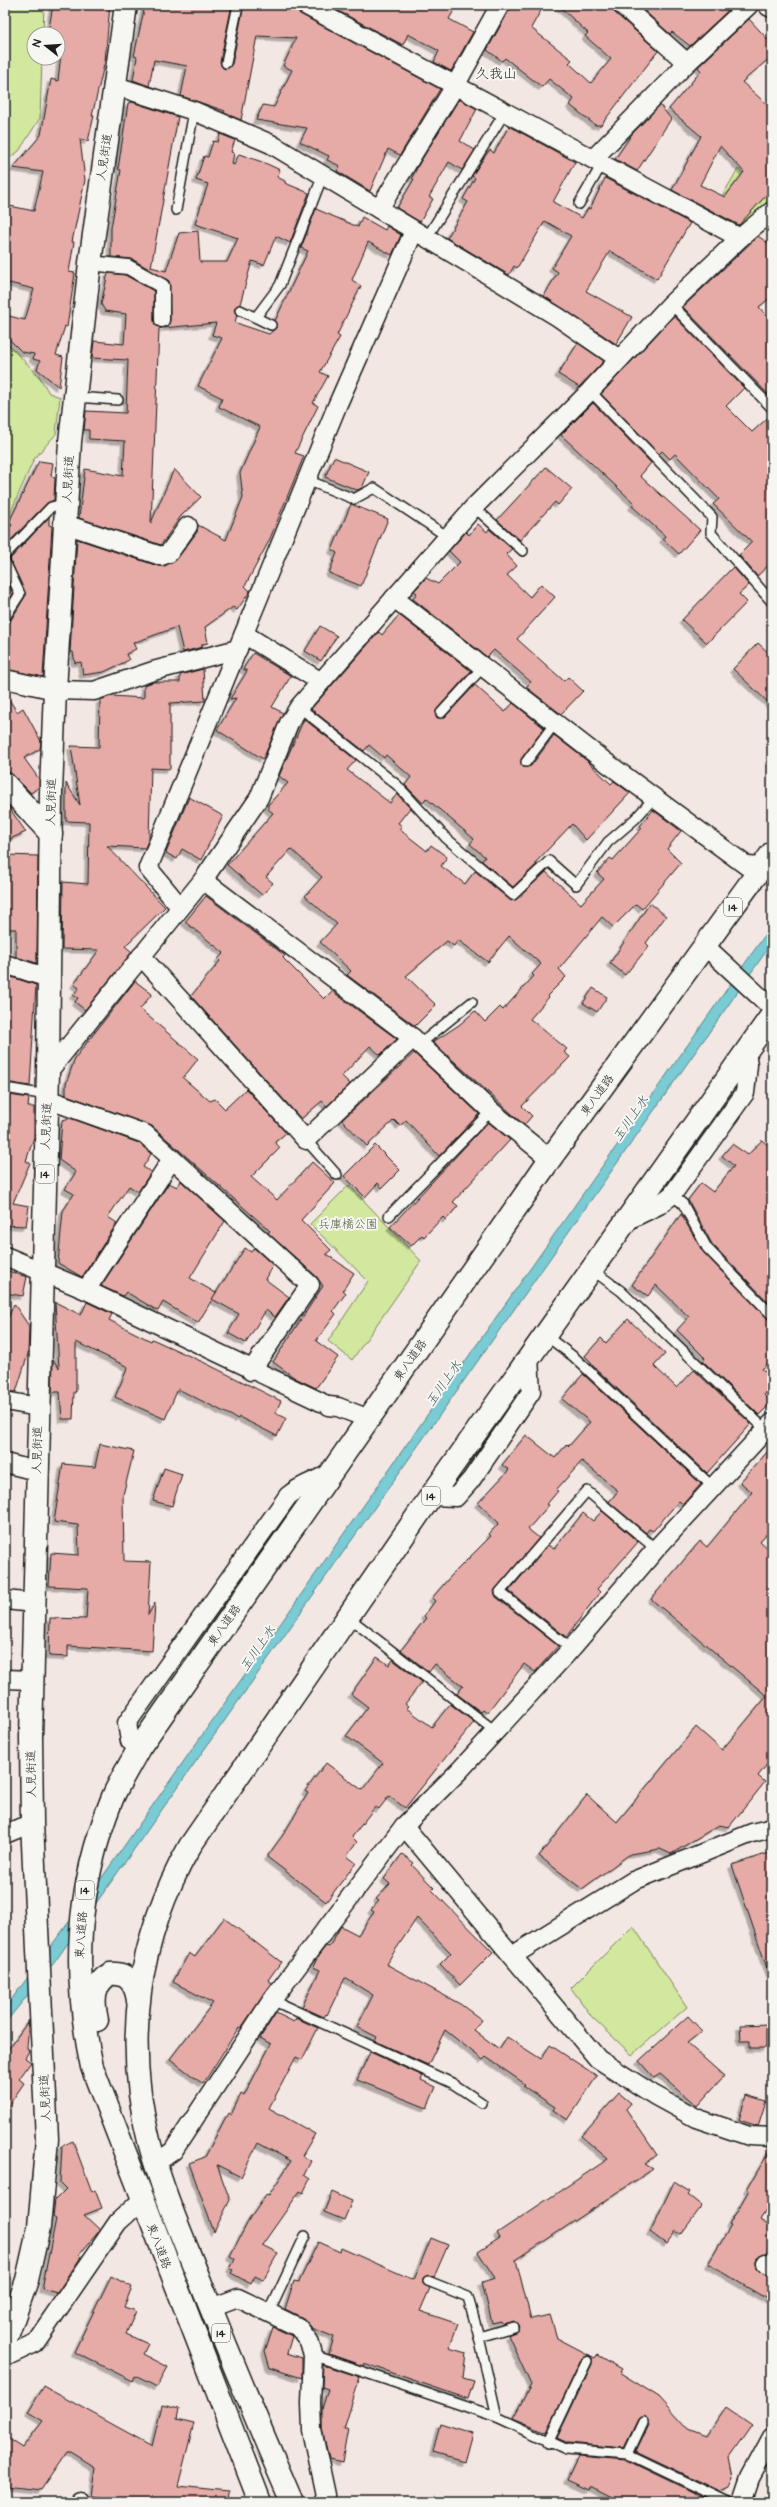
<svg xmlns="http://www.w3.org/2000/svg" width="777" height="2507" viewBox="0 0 777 2507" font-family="'Architects Daughter','Klee One',sans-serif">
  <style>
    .green { fill: #d1e89e; stroke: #76825d }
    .water { fill: #7acbd3; stroke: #54858a }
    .building { fill: #e6aba6; stroke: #1c1c1c; fill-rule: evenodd; filter: url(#shadow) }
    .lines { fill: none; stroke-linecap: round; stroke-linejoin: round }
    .service-casing { stroke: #1c1c1c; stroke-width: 12 }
    .pedestrian-casing { stroke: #1c1c1c; stroke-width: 17 }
    .minor-casing { stroke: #1c1c1c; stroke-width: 21 }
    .tertiary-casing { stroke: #1c1c1c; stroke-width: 25 }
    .primary-casing { stroke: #1c1c1c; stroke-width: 25 }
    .service { stroke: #f6f6f2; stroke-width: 9 }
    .pedestrian { stroke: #f6f6f2; stroke-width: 14 }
    .minor { stroke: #f6f6f2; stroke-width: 18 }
    .tertiary { stroke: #f6f6f2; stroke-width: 22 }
    .primary { stroke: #f6f6f2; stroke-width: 22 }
    .labels { text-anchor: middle; stroke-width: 4; stroke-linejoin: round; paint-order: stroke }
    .shield { fill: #f6f6f2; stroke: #5d5d5c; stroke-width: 1 }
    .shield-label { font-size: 11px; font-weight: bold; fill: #1c1c1c }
    .street-label { font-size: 12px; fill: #1c1c1c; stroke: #f6f6f2 }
    .park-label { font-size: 12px; fill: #525943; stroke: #f6f6f2 }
    .water-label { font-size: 13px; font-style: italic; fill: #3d595c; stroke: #f6f6f2 }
    .quarter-label { font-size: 14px; fill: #1c1c1c; stroke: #f6f6f2 }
  </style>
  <defs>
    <filter id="shadow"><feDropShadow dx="-3.5" dy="3.5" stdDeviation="0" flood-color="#0004"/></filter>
  </defs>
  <rect width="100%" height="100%" fill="#f3e7e3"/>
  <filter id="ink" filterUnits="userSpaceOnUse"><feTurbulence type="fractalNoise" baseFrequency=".025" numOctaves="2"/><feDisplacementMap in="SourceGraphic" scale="8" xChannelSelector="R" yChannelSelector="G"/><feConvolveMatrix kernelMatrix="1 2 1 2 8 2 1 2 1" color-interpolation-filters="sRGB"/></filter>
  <g filter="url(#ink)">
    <!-- green -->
    <g class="green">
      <path d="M5,5H44L43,34H34V58H42L40,118L19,151L5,161Z"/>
      <path d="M738,169L772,196V204L740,230L711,215Z"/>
      <path d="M5,341L39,376L49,393L60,397L56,434L34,459L5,525Z"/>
      <path d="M349,1185L421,1261L352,1360L328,1341L368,1281L310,1224Z"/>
      <path d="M633,1926L687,2007L632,2055L592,2017L571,1988Z"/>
    </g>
    <!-- water -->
    <path class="water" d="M772,925V943L54,1963L5,2023V2008L103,1876Z"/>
    <!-- building -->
    <g class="building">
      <path d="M53,5H110L105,61L92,116H94L88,141L80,139L85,180L72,242H74L69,272L75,273L67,327L65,326L56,355L63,357L59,387L37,369L40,361L33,359L34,354L22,352L5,335V315L25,320L34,289L5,282V205L34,211L43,172L13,168L41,135L51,79L58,81L62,44L58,43V34H48Z"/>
      <path d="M145,5H232L220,62L222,67L225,69L232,64L244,5H295L300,14L440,89L400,155L388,149L370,191L337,171L340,166L327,160L329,156L300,142L307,128L256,120L263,105L274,107L292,70L283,66L296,38L257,36L241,120L224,113L225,111L181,96L187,66L154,60L149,86L133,80L137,57L134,56Z"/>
      <path d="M327,5H457L449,19L473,32L451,71L434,62L439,51L408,34L403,45Z"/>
      <path d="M512,5H544L531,28L572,60L569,63L591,83L611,59L585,36L588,33L558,5H612L615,13L658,51L601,125H595L570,105L574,99L549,79L542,87L505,58L502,61L487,50Z"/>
      <path d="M638,5H734L690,46L672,32L670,34Z"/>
      <path d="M749,19L772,44V56L742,82L772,109V189L739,225L672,190L701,136L669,109L701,71L698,67ZM720,146L744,172L725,197L700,185Z"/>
      <path d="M459,99L477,109L460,141L475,150L462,170L449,162L429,197L433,199L420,222L397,208L414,179L412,178L419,164Z"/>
      <path d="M132,102L178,117L151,267L166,271L179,233L198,231L200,262H227L238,238L195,224L208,184L196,180L204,156L208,157L213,141L218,142L220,134L235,140L231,152L234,153L232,164L234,165L239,154L265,163L280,170L277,177L285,181V183L309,193L290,243L276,236L264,265L252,261L240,304L234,310L237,315L235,322L242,325L269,334L276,328L275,321L308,251L301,248L316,209L358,227L362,217L385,230L387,226L401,235L392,255L368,242L352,280L361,286L337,335L340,337L320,372L328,376L313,403L318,406L295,453L304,456L269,541L245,586L250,591L249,593L237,610L233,607L205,627L208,643L202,644V647L183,652L177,627L133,643L136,649L126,654L129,660L104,672L83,675L81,662L75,663L73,652H70L77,539L158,566H165L177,559L197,532L198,525L226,540L243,497L240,473L260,427L219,407L222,398L198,386L222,338L212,335L216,323L163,328L169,325L170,320L169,281L132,259L111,257V228L121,170L118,169L128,103Z"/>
      <path d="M660,105L671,119L637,171L615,159L632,134Z"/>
      <path d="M509,126L575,162L553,202L582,218L588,208L590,209L605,178L690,223L657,279L610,251L586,291L632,317L616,344L544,296L558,272L552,268L571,236L545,221L517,268L514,266L509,275L447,238L468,202L463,199L475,178L472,176L485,156L490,150L494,153Z"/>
      <path d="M758,236L772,246V296L759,307L772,322V398L683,307Z"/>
      <path d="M108,273L125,275L154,291V320L155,325L162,328L159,329L151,523L174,469L201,497L181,516L161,545L79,518L85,469L123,476L125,441L89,439V430H84L86,411L126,413L128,360L92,358L94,341L124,344L126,314L105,311L101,304Z"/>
      <path d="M674,316L744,388L726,406L752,432L772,414V562L757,576L739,555L752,542L713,504L719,499L675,454L670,459L662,451L659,454L601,394Z"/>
      <path d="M578,343L604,361L579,387L558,374Z"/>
      <path d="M593,403L651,463L640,476L700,530L679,554L663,539L665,536L632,506L634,503L561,435Z"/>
      <path d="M334,457L369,472L362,488L357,490L325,477Z"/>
      <path d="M39,461L53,463L51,476L55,478L54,500L47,503L5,546V533L12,525L9,522Z"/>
      <path d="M546,467L572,489L558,505L555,502L520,540L497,520Z"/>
      <path d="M351,504L388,519L361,586L329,573L337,553L332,550Z"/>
      <path d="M49,517V525L52,526L43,677L5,669V630L26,595L10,559Z"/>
      <path d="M478,524L487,532L489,529L512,549L506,554L517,566L507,575L530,597L541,584L555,597L517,639L564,681L568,677L583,691L561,714L526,687L531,682L494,650L487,657L413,599L417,593L414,591L426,578L438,584L460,562L449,551L466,532L469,535Z"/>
      <path d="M733,567L749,585L739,594L747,602L707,643L682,620Z"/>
      <path d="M5,576L13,594L5,606Z"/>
      <path d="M399,615L471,671L437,709L435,714L437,718L445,717L475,685L505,712L513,703L544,728L521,759L523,767L531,766L554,735L586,760L611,784L614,781L630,793L586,840L572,824L535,863L537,864L513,887L482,861L485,857L470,844L474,839L426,798L423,803L405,785L411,777L386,755L384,758L369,745L364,751L311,709L379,632L382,635Z"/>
      <path d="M320,626L337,636L321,661L305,651Z"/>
      <path d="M758,643L772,656V706L733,669Z"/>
      <path d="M253,653L291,676L272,707L283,713L263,759L217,730L236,698L230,699L247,671L243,669Z"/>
      <path d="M203,669L205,701L170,703V769L151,768L149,838L145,848L107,846L165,907L125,946L132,952L85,1010L75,1002L78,998L73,995L79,988L74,984L99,950L62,949L63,882L88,884L89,822L66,821V783L80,805L71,746L99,747L100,700L111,696L144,698V685L153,682H180V675Z"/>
      <path d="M5,693L17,712L23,708L41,741L40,749L24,758L39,779V787L31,793L14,776L5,772Z"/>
      <path d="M304,719L356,760L347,770L390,803L397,794L410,808L398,823L402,826L399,829L427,851L431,845L447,857L441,866L465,884L475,871L511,901L517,899L546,872L581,904L604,879L597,873L610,858L613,860L642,828L640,826L653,810L681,831L667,849L681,863L642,909L636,904L613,927L602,917L559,969L566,977L547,996L549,997L530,1019L567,1049L564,1052L570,1057L522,1106L532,1116L524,1125L433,1042L459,1025L475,1011L485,1022L500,1007L503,1010L534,976L532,974L541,964L509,936L488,962L458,940L454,946L447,941L406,976L436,1005L415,1026L347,975L351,971L320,942L337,924L305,896L322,877L291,849L266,877L273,883L262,895L227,865L273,813L268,809V805L288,783L279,776Z"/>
      <path d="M189,797L223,816L201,860L182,849L177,859L166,853Z"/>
      <path d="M5,802L26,832L5,841Z"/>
      <path d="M5,855L38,856L37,963L16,957V929H5Z"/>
      <path d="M206,896L283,954L285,955L283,958L324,999L332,991L397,1039L380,1055L370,1046L342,1076L350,1084L327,1106L322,1101L301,1119L191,996L220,961L218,959L224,953L185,922Z"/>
      <path d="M650,903L666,916L646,943L649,946L625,975L610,963Z"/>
      <path d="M5,975L36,985L30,1086L5,1082Z"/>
      <path d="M135,981L152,994L140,1009L198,1059L183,1078L210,1101L215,1099L225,1109L246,1089L286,1133L275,1142L280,1148L251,1177L277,1200L312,1162L335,1183L301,1220L331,1250L326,1254L354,1273L343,1290L346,1293L333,1311L336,1314L316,1341L338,1357L316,1388L295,1378L273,1362L323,1286L317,1277L268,1233L270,1231L152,1126L66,1095V1084L75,1058Z"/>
      <path d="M593,988L607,997L597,1012L583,1003Z"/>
      <path d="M414,1053L479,1114L439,1156L406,1120L400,1126L394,1120L367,1146L342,1120Z"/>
      <path d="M9,1095L29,1098L28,1107H34V1137L26,1161L30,1163L13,1203L29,1206L26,1226L5,1225V1128H8Z"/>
      <path d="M70,1118L139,1143L151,1154L143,1167L151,1172L138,1192L129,1186L108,1217L117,1223L82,1277L58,1263L63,1211L74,1194L65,1189L76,1172L59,1160L62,1120Z"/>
      <path d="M488,1122L510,1140L453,1202L458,1206L446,1220L443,1217L424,1237L422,1235L411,1246L390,1227Z"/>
      <path d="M762,1140L772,1149V1306L712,1244L688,1200L701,1183L713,1192L734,1166L722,1156L732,1144L748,1155Z"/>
      <path d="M375,1145L400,1170L382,1188L378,1183L365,1197L344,1176Z"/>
      <path d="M181,1181L225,1221L190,1278L216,1293L198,1323L163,1302L158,1311L126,1292L123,1296L101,1286L169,1183L177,1187Z"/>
      <path d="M681,1214L703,1252L768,1319L772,1321V1360L762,1369L772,1378V1386L764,1395L772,1402L759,1415L703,1361L705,1358L677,1330L689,1317L656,1285L648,1296L632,1285Z"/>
      <path d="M245,1248L251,1252L254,1248L273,1265L265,1279L289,1297L275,1317L266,1310L246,1343L228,1333L239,1314L212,1299Z"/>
      <path d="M5,1270L27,1277L23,1296L5,1293Z"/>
      <path d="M55,1302L81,1315L87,1302L112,1314L109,1320L151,1341L152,1339L205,1363L281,1401L275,1413L286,1418L277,1436L239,1417L238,1419L178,1389L165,1419L115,1397L128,1367L76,1342V1392H74L73,1419H62L60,1392H52L53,1360L59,1368Z"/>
      <path d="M14,1304L29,1326L28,1354L16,1392L5,1391V1325Z"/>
      <path d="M628,1319L665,1354L654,1366L677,1388L694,1370L751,1424L707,1473L591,1364L592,1363L585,1356L601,1338L606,1343Z"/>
      <path d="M583,1374L701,1484L683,1504L679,1501L653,1531L649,1529L646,1533L609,1502L618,1491L582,1461L556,1490L558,1491L547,1504L549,1505L528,1529L539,1538L494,1591L496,1597L558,1646L535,1672L524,1664L487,1713L483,1710L481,1712L457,1694L463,1686L435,1664L429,1672L401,1650L426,1618L424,1616L435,1601L432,1598L450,1577L491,1536L489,1534L499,1523L478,1503L509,1470L502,1465L526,1435L555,1458L567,1444L569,1446L590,1422L562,1399Z"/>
      <path d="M100,1444L134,1451L123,1495L124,1561L151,1562L148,1615L155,1603L152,1651L68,1646V1657L49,1656L50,1618L86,1619L88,1588L49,1586L51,1553L79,1555L78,1525L54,1522L63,1464L95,1467Z"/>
      <path d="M772,1447V1528L760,1541L772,1552V1758L758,1776L765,1782L729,1827L719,1825L671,1854L660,1849L630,1854L582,1889L539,1856L587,1795L617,1822L696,1727L722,1750L767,1696L651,1599L700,1541L707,1547L742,1505L752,1492L740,1482Z"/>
      <path d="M164,1468L182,1474L172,1506L153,1501Z"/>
      <path d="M602,1511L638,1542L597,1589L600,1592L566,1637L509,1591L548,1545L554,1549L583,1513L593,1521Z"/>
      <path d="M377,1657L389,1665L393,1660L422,1682L405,1704L408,1706L406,1708L432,1727L450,1704L474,1722L405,1808L389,1796L379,1809L375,1807L352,1837L357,1842L347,1856L356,1863L326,1902L267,1857L285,1832L308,1793L305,1791L326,1763L362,1790L383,1763L346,1736L368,1707L351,1694Z"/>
      <path d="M772,1852V1973L769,1974L732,1865Z"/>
      <path d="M402,1854L414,1863L412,1865L434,1888L432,1890L493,1952L460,1985L440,1964L451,1953L417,1918L386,1964L460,2004L482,2020L474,2030L499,2049L507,2037L541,2059L550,2045L597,2076L568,2120L553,2110L555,2107L523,2086L525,2084L486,2057L483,2060L445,2030L428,2065L375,2041L377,2037L357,2027L373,1995L345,1978L327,2015L326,2014L324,2017L302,2007L320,1970L313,1967L318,1956L326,1946L329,1947L341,1926L358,1935L374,1912L371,1910L379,1901L376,1899L390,1884L384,1879Z"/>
      <path d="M224,1918L281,1962L268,1980L272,1983L241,2028L239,2027L203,2084L170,2059L213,2003L173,1982L189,1953L195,1957Z"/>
      <path d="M276,2013L294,2022L296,2018L318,2028L302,2060L296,2057L269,2108L315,2134L302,2156L311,2161L304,2175L310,2179L303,2193L300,2191L262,2245L278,2253L263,2280L255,2276L251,2284L231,2273L233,2270L230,2269L235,2259L230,2256L249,2220L267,2194L269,2195L291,2161L258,2143L241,2177L217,2165L230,2200L214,2232L189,2163L205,2157L228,2113L231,2115L241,2094L244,2096L271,2044L260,2038Z"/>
      <path d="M688,2016L702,2031L687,2043L724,2076L697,2106L660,2074L654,2078L639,2061Z"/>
      <path d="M29,2020L27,2048L29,2051L25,2058L31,2062L19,2079L24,2083L5,2111V2054Z"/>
      <path d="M770,2024L766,2028V2048H750V2041H741L740,2025Z"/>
      <path d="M370,2052L423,2076L421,2080L436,2087L427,2108L357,2080Z"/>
      <path d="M619,2093L631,2103L626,2109L657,2155L645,2164L653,2169L516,2260L531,2319L550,2315L557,2338L595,2358L597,2355L621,2369L619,2372L659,2397L688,2429L706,2436L726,2407L752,2425L729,2458L733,2478L729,2487L720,2491L636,2451L649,2424L645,2416L638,2419L624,2448L568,2443L557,2438L592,2364V2358L589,2355L582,2358L547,2432L513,2418L531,2385L508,2335L517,2331L519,2326L514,2321L503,2324L501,2321L492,2323L482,2282L495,2278L478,2252L500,2238L497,2233L608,2159L581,2136Z"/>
      <path d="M746,2095L766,2101L758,2126L739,2120Z"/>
      <path d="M73,2141L92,2192L95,2190L102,2208L84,2215L100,2230L79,2255L81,2257L57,2293L42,2289L56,2219L53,2217L55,2200L66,2189L60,2183L62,2146Z"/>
      <path d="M772,2147V2201L760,2220L772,2227V2242L766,2253L756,2257L755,2263L756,2269L772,2279V2302L708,2264L731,2226L729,2225L749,2190L747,2189Z"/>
      <path d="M674,2182L690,2192L688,2195L702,2206L681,2234L676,2231L666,2244L650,2232Z"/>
      <path d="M332,2192L352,2201L344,2220L324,2212Z"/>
      <path d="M431,2238L448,2245L434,2277L428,2275L423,2278V2284L430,2288L420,2311L458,2324L449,2348L466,2353L463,2378L474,2381L468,2399L364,2363L363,2366L329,2354L334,2337L312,2328L303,2318L285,2309L294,2281L299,2282L318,2242L340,2252L341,2248L414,2280Z"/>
      <path d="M111,2276L132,2287L124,2307L136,2311L126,2334L148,2344L143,2354L168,2367L157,2387L135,2376L133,2381L74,2352Z"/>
      <path d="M273,2327L292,2336L287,2353L302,2358V2378L270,2368L265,2351Z"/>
      <path d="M323,2365L360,2377L344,2429H348L342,2462L329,2459L322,2429V2409L328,2389L322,2387Z"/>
      <path d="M43,2386L152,2446L162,2405L179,2409L177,2419L194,2423L178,2486L228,2491L227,2502H134L91,2496L95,2467L71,2452H67L41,2490L5,2486V2437L22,2448L43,2421L28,2412Z"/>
      <path d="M440,2423L472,2433L464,2462L433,2453Z"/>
      <path d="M578,2456L626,2460L707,2499L701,2502H622L590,2486L589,2489L567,2479Z"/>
    </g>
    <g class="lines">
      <!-- service casing -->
      <g class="service-casing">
        <g id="service">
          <path d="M226,63L238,5"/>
          <path d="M579,204L602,164"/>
          <path d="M176,210L194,111"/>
          <path d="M426,239L505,112"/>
          <path d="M671,304L772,408"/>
          <path d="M240,310L271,325"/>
          <path d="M256,317L280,285L323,175"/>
          <path d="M590,391L712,517L711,533L772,602"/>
          <path d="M75,397L118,400"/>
          <path d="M307,480L354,499L374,488L448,537"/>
          <path d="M474,507L523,551"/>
          <path d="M5,555L51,507L67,503"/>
          <path d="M5,562L20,594L5,617"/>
          <path d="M299,707L397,785L446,838L513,895L549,861L576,885L608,842L635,819L654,798"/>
          <path d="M441,713L483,667"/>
          <path d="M526,762L555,723"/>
          <path d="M420,1044L472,1002"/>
          <path d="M5,1088L47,1095"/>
          <path d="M306,1140L337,1175"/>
          <path d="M672,1195L683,1204L707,1248L772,1315"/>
          <path d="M389,1216L491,1111"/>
          <path d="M591,1269L621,1291L766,1430"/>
          <path d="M545,1335L574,1357L714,1488"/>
          <path d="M348,1617L495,1731"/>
          <path d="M571,1649L500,1592L587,1491L656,1549"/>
          <path d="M272,2000L452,2083L482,2103"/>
          <path d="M428,2281L468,2297L479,2337L497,2417"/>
          <path d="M269,2313L305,2236"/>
          <path d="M479,2337L513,2327"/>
          <path d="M313,2355L497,2417L566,2449L628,2454L728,2502"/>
          <path d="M548,2443L587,2361"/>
          <path d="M628,2454L643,2422"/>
        </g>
      </g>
      <!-- pedestrian casing -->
      <g class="pedestrian-casing">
        <path id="pedestrian" d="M90,263L128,267L162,286V320"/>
      </g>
      <!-- minor casing -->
      <g class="minor-casing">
        <g id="minor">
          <path d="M305,5L740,238"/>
          <path d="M622,5L687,63"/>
          <path d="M113,85L194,111L271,144L558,317L619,359"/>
          <path d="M593,159L687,63L749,5"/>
          <path d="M379,209L455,86L500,5"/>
          <path d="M65,524L161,556L169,553L188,526"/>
          <path d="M394,598L607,763L747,866L761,867"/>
          <path d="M244,634L321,682"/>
          <path d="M5,679L55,690L94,691L153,671L238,649"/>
          <path d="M203,880L413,1038L491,1111L550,1159"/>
          <path d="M180,907L148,868L337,406L414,231"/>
          <path d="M705,946L772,1008"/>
          <path d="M141,956L306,1140L413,1038"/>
          <path d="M5,964L48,978"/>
          <path d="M48,1072L203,880L259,798L289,723L299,707L474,507L590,391L671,304L740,238L772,211"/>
          <path d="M47,1099L145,1134L310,1285L251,1371"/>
          <path d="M624,1222L659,1205L672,1195L745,1093L748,1065L746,1051"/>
          <path d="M5,1256L86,1290L321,1402"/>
          <path d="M86,1290L172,1159"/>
          <path d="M5,1401L38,1407"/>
          <path d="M329,1406L338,1407L369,1419"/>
          <path d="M5,1463L36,1471"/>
          <path d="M431,1496L456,1497L471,1480L531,1392L529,1357"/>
          <path d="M5,1600L34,1603"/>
          <path d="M5,1679L32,1680"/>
          <path d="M139,1748L130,1741L127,1723L288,1496C300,1485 316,1481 331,1473"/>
          <path d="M404,1826L598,2059L654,2095L696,2118L749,2136L772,2137"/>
          <path d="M5,1834L32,1823"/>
          <path d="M512,1956L633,1881L752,1833L772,1828"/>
          <path d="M156,2163L173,2151L272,2000L404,1826L459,1771L571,1649L656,1549L772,1423"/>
          <path d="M765,2263L772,2267"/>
          <path d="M211,2308L238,2298L298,2327L309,2341L313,2355L311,2403L312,2430L326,2495L323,2502"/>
          <path d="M5,2357L35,2343L118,2222L142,2200"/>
          <path d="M79,2502V2501"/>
          <path d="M742,2502L750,2478L772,2437"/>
        </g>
      </g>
      <!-- tertiary casing -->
      <g class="tertiary-casing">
        <g id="tertiary">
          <path d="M770,5L772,6"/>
          <path d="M5,784L51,834"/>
        </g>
      </g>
      <!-- primary casing -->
      <g class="primary-casing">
        <g id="primary">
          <path d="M97,2020C93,2003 92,1984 110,1974C129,1972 136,1985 138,2001"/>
          <path d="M5,2342L27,2280L39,2227L47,2139L32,1823L31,1737L48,1072L51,792L55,690L70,442L90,263L126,5"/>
          <path d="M260,2502L92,2067C72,1973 76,1889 112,1799C119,1782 130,1765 139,1748L550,1159L772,853"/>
          <path d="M292,2502C261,2431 231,2359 202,2286C184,2240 163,2193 150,2145C123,2042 137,1939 190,1846L431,1496L772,1015"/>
        </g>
      </g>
      <!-- service -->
      <use href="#service" class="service"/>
      <!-- pedestrian -->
      <use href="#pedestrian" class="pedestrian"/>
      <!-- minor -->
      <use href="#minor" class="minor"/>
      <!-- tertiary -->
      <use href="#tertiary" class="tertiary"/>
      <!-- primary -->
      <use href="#primary" class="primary"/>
    </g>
  </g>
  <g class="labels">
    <!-- shield labels -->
    <g class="shield">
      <rect x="724" y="898" width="18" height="18" rx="3"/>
      <rect x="36" y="1165" width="18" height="18" rx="3"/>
      <rect x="422" y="1487" width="18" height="18" rx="3"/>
      <rect x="76" y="1881" width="18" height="18" rx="3"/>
      <rect x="212" y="2324" width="18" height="18" rx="3"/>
    </g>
    <g class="shield-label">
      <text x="733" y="911">14</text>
      <text x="45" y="1178">14</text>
      <text x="431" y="1500">14</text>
      <text x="85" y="1894">14</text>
      <text x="221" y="2337">14</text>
    </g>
    <!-- street labels -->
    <g class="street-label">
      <text transform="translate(104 157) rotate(-82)" y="4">人見街道</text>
      <text transform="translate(68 479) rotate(-87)" y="4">人見街道</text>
      <text transform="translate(51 802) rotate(-89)" y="4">人見街道</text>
      <text transform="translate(597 1095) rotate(-54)" y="4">東八道路</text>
      <text transform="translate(46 1126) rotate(-88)" y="4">人見街道</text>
      <text transform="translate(410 1360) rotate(-55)" y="4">東八道路</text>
      <text transform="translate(37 1450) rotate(-89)" y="4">人見街道</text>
      <text transform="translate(224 1625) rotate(-55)" y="4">東八道路</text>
      <text transform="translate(31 1774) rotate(-91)" y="4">人見街道</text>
      <text transform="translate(81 1935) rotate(-86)" y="4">東八道路</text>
      <text transform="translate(45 2098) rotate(-93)" y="4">人見街道</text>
      <text transform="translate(159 2246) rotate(69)" y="4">東八道路</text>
    </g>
    <!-- park labels -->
    <g class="park-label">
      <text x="348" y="1228">兵庫橋公園</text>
    </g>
    <!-- water labels -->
    <g class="water-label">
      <text transform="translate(630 1118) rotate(-55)" y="5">玉川上水</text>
      <text transform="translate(443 1383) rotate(-55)" y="5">玉川上水</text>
      <text transform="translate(257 1648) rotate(-55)" y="5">玉川上水</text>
    </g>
    <!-- quarter labels -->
    <g class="quarter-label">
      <text x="496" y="78">久我山</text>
    </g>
  </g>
  <!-- margin -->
  <rect width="777" height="2507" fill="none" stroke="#f6f6f2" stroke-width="20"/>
  <rect x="10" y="10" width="757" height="2487" fill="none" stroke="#1c1c1c" stroke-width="1.5" filter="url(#ink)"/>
  <!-- north arrow -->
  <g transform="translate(46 46) rotate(287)"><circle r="19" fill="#f6f6f2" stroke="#9f9f9c"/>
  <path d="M0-3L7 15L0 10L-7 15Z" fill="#1c1c1c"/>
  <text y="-6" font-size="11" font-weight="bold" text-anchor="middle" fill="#1c1c1c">N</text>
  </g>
</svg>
